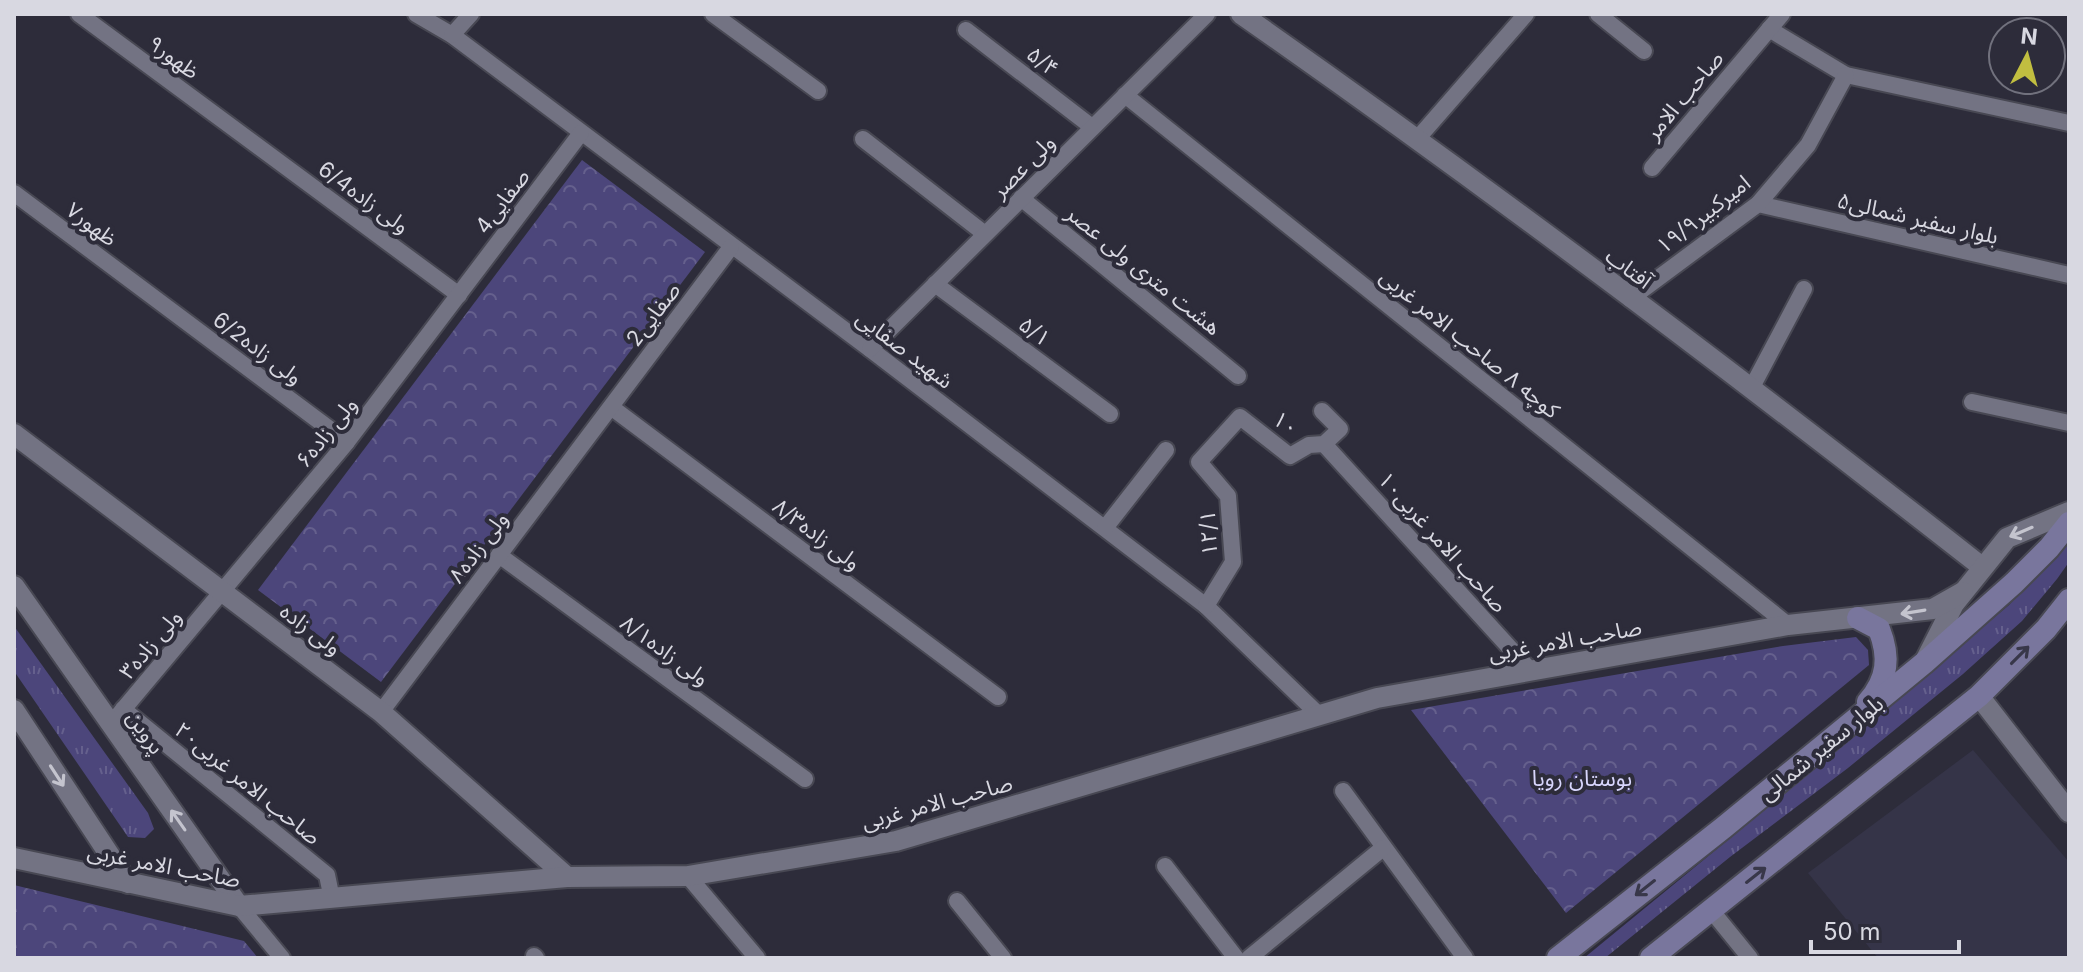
<svg xmlns="http://www.w3.org/2000/svg" width="2083" height="972" viewBox="0 0 2083 972" font-family="Inter,'Noto Sans Arabic',sans-serif">
  <style>
    .built { fill: #353448 }
    .grass { fill: url(#grass-tufts) }
    .park { fill: url(#park-crowns) }
    .lines { fill: none; stroke-linecap: round; stroke-linejoin: round }
    .minor-casing { stroke: #484853; stroke-width: 20 }
    .tertiary-casing { stroke: #484853; stroke-width: 24 }
    .secondary-casing { stroke: #484853; stroke-width: 26 }
    .minor { stroke: #737383; stroke-width: 16 }
    .tertiary { stroke: #737383; stroke-width: 20 }
    .secondary { stroke: #79769d; stroke-width: 22 }
    .oneway { stroke: #c4c4ce }
    .oneway2 { stroke: #383749 }
    .labels { text-anchor: middle; stroke-width: 8; stroke-linejoin: round; paint-order: stroke }
    .street-label { font-size: 22px; fill: #d8d8e1; stroke: #2d2c3a }
    .park-label { font-size: 22px; fill: #d8d6fc; stroke: #2d2c3a }
  </style>
  <defs>
    <pattern id="grass-tufts" width="24" height="20" patternUnits="userSpaceOnUse" patternTransform="scale(2)"><rect width="24" height="20" fill="#4c467b"/><path d="M3 7l-1-3M5 7V3M7 7l1-3M15 17l-1-3M17 17v-4M19 17l1-3" fill="none" stroke="#65608d"/></pattern>
    <pattern id="park-crowns" width="20" height="18" patternUnits="userSpaceOnUse" patternTransform="scale(2)"><rect width="20" height="18" fill="#4c467b"/><path d="M2 6a3 3 0 1 1 6 0M12 15a3 3 0 1 1 6 0" fill="none" stroke="#65608d"/></pattern>
  </defs>
  <rect width="100%" height="100%" fill="#2d2c3a"/>
  <!-- built -->
  <path class="built" d="M1973,750L2069,862V958H1878L1808,873Z"/>
  <!-- grass -->
  <g class="grass">
    <path d="M2069,539V562L2057,579L2022,621L1963,674L1848,768L1730,857L1605,958H1584L1834,753L2009,605Z"/>
    <path d="M14,626L148,813L154,829L145,838L128,837L14,671Z"/>
  </g>
  <!-- park -->
  <g class="park">
    <path d="M582,160L705,252L381,682L258,590Z"/>
    <path d="M1856,637L1868,650L1869,665L1566,913L1411,710L1783,646Z"/>
    <path d="M14,885L244,941L258,958H14Z"/>
  </g>
  <g class="lines">
    <!-- minor casing -->
    <g class="minor-casing">
      <g id="minor">
        <path d="M79,14L459,295"/>
        <path d="M416,14L452,35L870,349L1206,606L1318,714"/>
        <path d="M713,14L818,91"/>
        <path d="M1598,14L1644,51"/>
        <path d="M1769,29L1846,75L2069,123"/>
        <path d="M966,30L1092,127"/>
        <path d="M452,35L471,14"/>
        <path d="M1125,95L1788,625"/>
        <path d="M1418,138L1526,14"/>
        <path d="M863,139L985,234"/>
        <path d="M1652,168L1782,14"/>
        <path d="M14,193L347,442"/>
        <path d="M1021,198L1238,376"/>
        <path d="M1758,204L2069,275"/>
        <path d="M935,284L1110,414"/>
        <path d="M1630,299L1758,204L1808,145L1846,75"/>
        <path d="M870,349L1207,14"/>
        <path d="M1752,387L1804,289"/>
        <path d="M1972,402L2069,423"/>
        <path d="M611,407L998,697"/>
        <path d="M1324,444L1530,670"/>
        <path d="M1105,528L1166,450"/>
        <path d="M499,555L805,779"/>
        <path d="M1206,606L1233,562L1228,496L1199,462L1240,417L1290,456L1309,445L1324,444L1340,429L1322,411"/>
        <path d="M123,709L327,875L332,899"/>
        <path d="M381,712L731,247"/>
        <path d="M111,724L347,442L581,133"/>
        <path d="M1343,791L1465,958"/>
        <path d="M1165,866L1236,958"/>
        <path d="M688,876L757,958"/>
        <path d="M957,901L1003,958"/>
        <path d="M239,906L282,958"/>
        <path d="M1711,910L1750,958"/>
        <path d="M534,956L536,958"/>
        <path d="M1249,958L1383,848"/>
      </g>
    </g>
    <!-- tertiary casing -->
    <g class="tertiary-casing">
      <g id="tertiary">
        <path d="M1241,14C1494,191 1740,377 1982,567"/>
        <path d="M14,434L381,712L567,877"/>
        <path d="M14,586L239,906"/>
        <path d="M1925,661L1954,604L2007,538L2069,512"/>
        <path d="M1979,696L2069,812"/>
        <path d="M14,710L128,883"/>
        <path d="M14,858L239,906L567,877L688,876L896,841L1377,698L1788,625L1933,609L1963,592"/>
      </g>
    </g>
    <!-- secondary casing -->
    <g class="secondary-casing">
      <g id="secondary">
        <path d="M1858,618L1879,629C1890,657 1888,679 1868,702"/>
        <path d="M1558,958L1723,828L1924,663L2014,583L2049,548L2069,523"/>
        <path d="M1651,958L1979,696L2046,629L2069,600"/>
      </g>
    </g>
    <!-- minor -->
    <use href="#minor" class="minor"/>
    <!-- tertiary -->
    <use href="#tertiary" class="tertiary"/>
    <!-- secondary -->
    <use href="#secondary" class="secondary"/>
  </g>
  <!-- one-way arrows -->
  <defs><path id="oneway-shaft" d="M-6 0H5M1.5-3L5.5 0L1.5 3" fill="none" stroke-width="1.6" stroke-linecap="round" stroke-linejoin="round" transform="scale(2)"/></defs>
  <g class="oneway">
    <use href="#oneway-shaft" transform="translate(2021 532) rotate(157)"/>
    <use href="#oneway-shaft" transform="translate(1913 612) rotate(171)"/>
    <use href="#oneway-shaft" transform="translate(57 776) rotate(57)"/>
    <use href="#oneway-shaft" transform="translate(178 820) rotate(-125)"/>
  </g>
  <g class="oneway2">
    <use href="#oneway-shaft" transform="translate(2020 655) rotate(-45)"/>
    <use href="#oneway-shaft" transform="translate(1756 875) rotate(-38)"/>
    <use href="#oneway-shaft" transform="translate(1645 888) rotate(142)"/>
  </g>
  <g class="labels">
    <!-- street labels -->
    <g class="street-label">
      <text transform="translate(174 57) rotate(36)" y="8">ظهور۹</text>
      <text transform="translate(1043 61) rotate(38)" y="8">۵/۴</text>
      <text transform="translate(1684 95) rotate(-50)" y="8">صاحب الامر</text>
      <text transform="translate(1023 166) rotate(-45)" y="8">ولی عصر</text>
      <text transform="translate(364 197) rotate(36)" y="8">6/4ولی زاده</text>
      <text transform="translate(502 201) rotate(-53)" y="8">4صفایی</text>
      <text transform="translate(1703 214) rotate(-38)" y="8">امیرکبیر۱۹/۹</text>
      <text transform="translate(1918 218) rotate(13)" y="8">بلوار سفیر شمالی۵</text>
      <text transform="translate(92 224) rotate(37)" y="8">ظهور۷</text>
      <text transform="translate(1629 268) rotate(37)" y="8">آفتاب</text>
      <text transform="translate(1144 270) rotate(39)" y="8">هشت متری ولی عصر</text>
      <text transform="translate(653 314) rotate(-53)" y="8">2صفایی</text>
      <text transform="translate(1035 331) rotate(37)" y="8">۵/۱</text>
      <text transform="translate(1470 343) rotate(39)" y="8">کوچه ۸ صاحب الامر غربی</text>
      <text transform="translate(258 348) rotate(37)" y="8">6/2ولی زاده</text>
      <text transform="translate(905 349) rotate(37)" y="8">شهید صفایی</text>
      <text transform="translate(1286 423) rotate(34)" y="8">۱۰</text>
      <text transform="translate(326 432) rotate(-51)" y="8">ولی زاده۶</text>
      <text transform="translate(1208 533) rotate(-93)" y="8">۱۲/۱</text>
      <text transform="translate(817 534) rotate(37)" y="8">ولی زاده۸/۳</text>
      <text transform="translate(1443 542) rotate(48)" y="8">صاحب الامر غربی۱۰</text>
      <text transform="translate(478 547) rotate(-53)" y="8">ولی زاده۸</text>
      <text transform="translate(311 629) rotate(37)" y="8">ولی زاده</text>
      <text transform="translate(1565 640) rotate(-10)" y="8">صاحب الامر غربی</text>
      <text transform="translate(150 644) rotate(-50)" y="8">ولی زاده۳</text>
      <text transform="translate(665 650) rotate(36)" y="8">ولی زاده۸/۱</text>
      <text transform="translate(146 732) rotate(55)" y="8">پروین</text>
      <text transform="translate(1821 748) rotate(-39)" y="8">بلوار سفیر شمالی</text>
      <text transform="translate(248 783) rotate(39)" y="8">صاحب الامر غربی۲۰</text>
      <text transform="translate(937 802) rotate(-15)" y="8">صاحب الامر غربی</text>
      <text transform="translate(164 865) rotate(11)" y="8">صاحب الامر غربی</text>
    </g>
    <!-- park labels -->
    <g class="park-label">
      <text x="1582" y="786">بوستان رویا</text>
    </g>
  </g>
  <!-- border -->
  <rect width="2083" height="972" fill="none" stroke="#d8d8e1" stroke-width="32"/>
  <!-- north arrow -->
  <g transform="translate(2027 56) rotate(6)"><circle r="38" fill="#2d2c3a" stroke="#71717d" stroke-width="2"/>
  <path d="M0-6L14 30L0 20L-14 30Z" fill="#c1be40"/>
  <text y="-12" font-size="22" font-weight="bold" text-anchor="middle" fill="#d8d8e1">N</text>
  </g>
  <!-- scale -->
  <path d="M1811 940v12h148v-12" fill="none" stroke="#d8d8e1" stroke-width="4"/>
  <text x="1823" y="940" font-size="24" fill="#d8d8e1" stroke="#2d2c3a" stroke-width="6" paint-order="stroke">50 m</text>
</svg>
